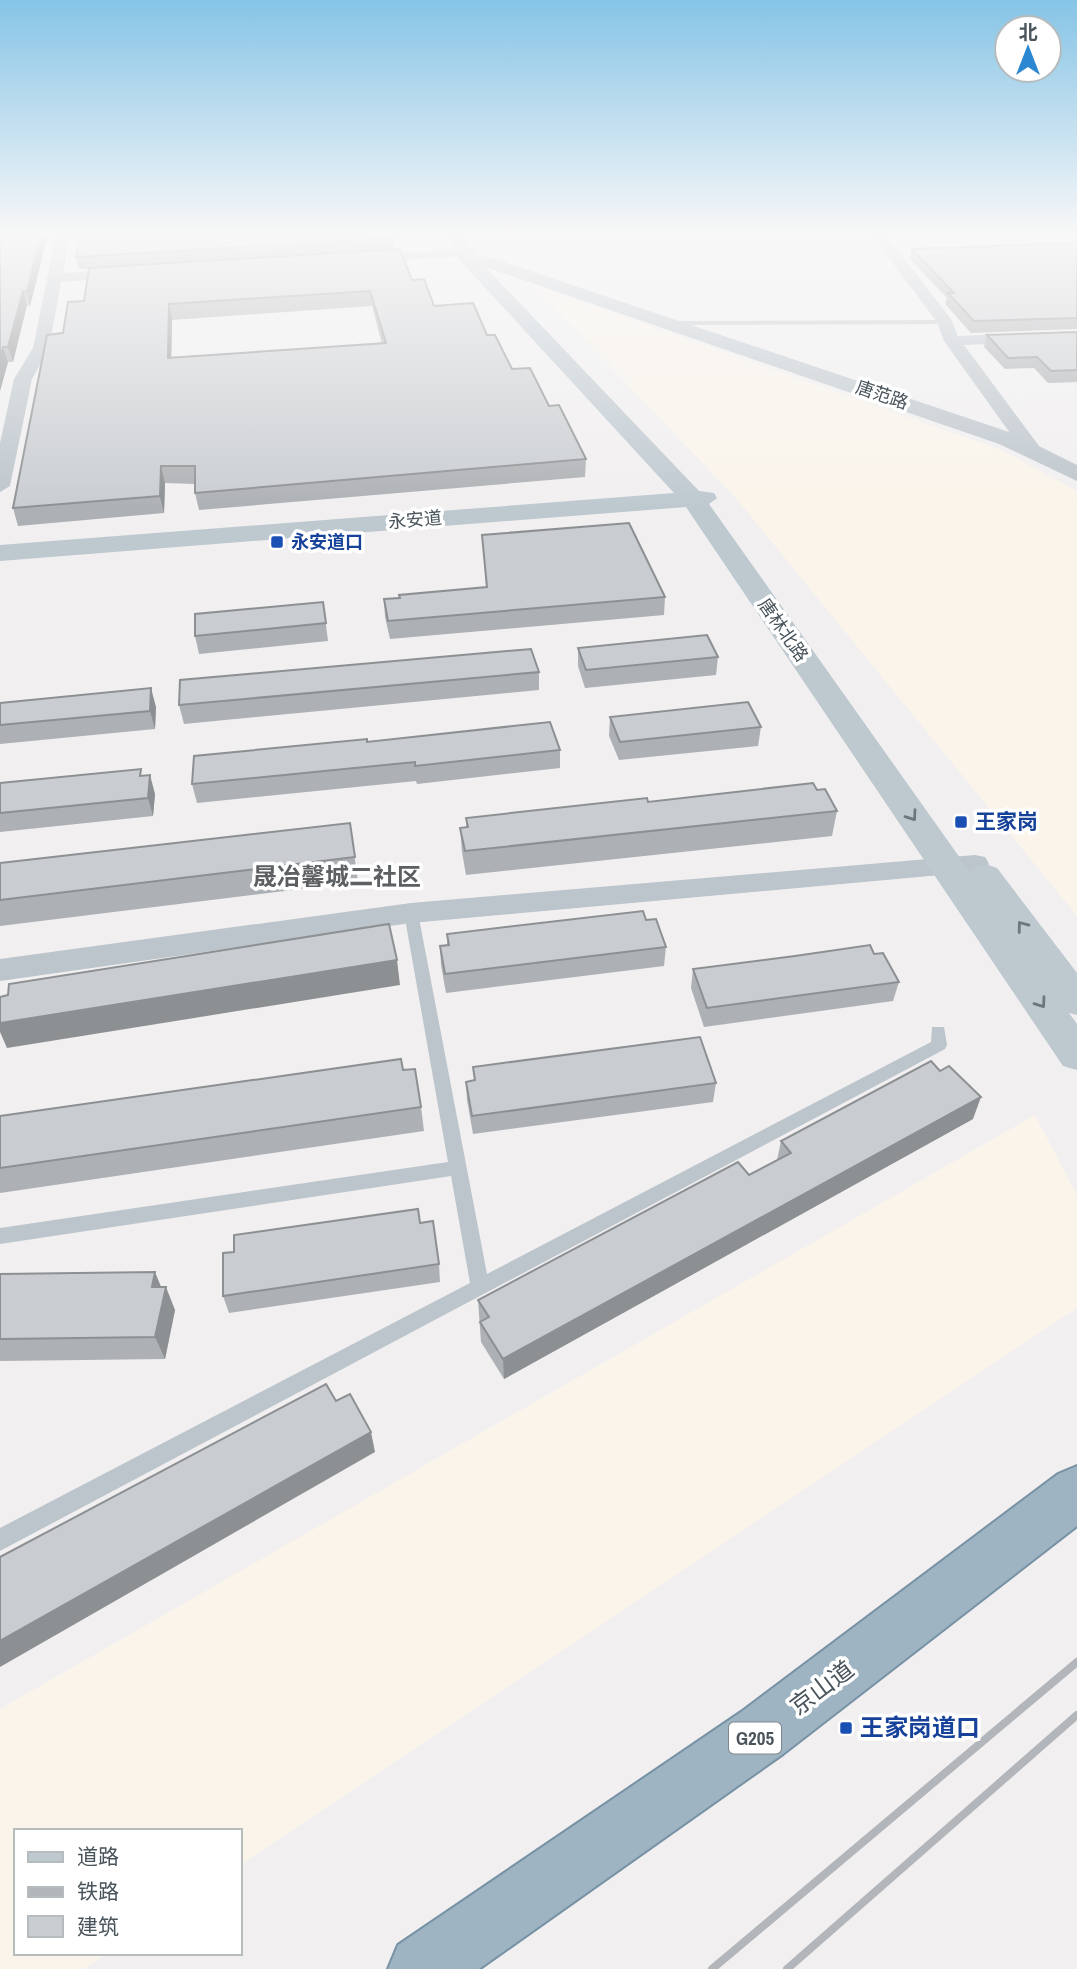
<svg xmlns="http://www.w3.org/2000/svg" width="1077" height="1969" viewBox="0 0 1077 1969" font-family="'Archivo Narrow','Noto Sans SC',sans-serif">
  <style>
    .commercial { fill: #faf4ea }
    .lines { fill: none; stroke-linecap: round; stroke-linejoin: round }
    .trunk-casing { stroke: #7792a5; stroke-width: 4 }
    .service { fill: #bcc5cb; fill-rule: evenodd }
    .minor { fill: #bcc5cb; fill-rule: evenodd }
    .tertiary { fill: #bcc5cb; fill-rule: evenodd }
    .secondary { fill: #bdc8cf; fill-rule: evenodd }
    .trunk { fill: #9eb4c2; fill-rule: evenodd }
    .rail { stroke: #b2b5b9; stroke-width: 8 }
    .wall { fill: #adb0b4; fill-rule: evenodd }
    .shaded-wall { fill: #8d9092 }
    .building { fill: #c9cdd1; stroke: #8d9092; stroke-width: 2; fill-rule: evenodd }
    .oneway { stroke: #6c777e }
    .transit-dot { fill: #1a4fb4; stroke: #fff; stroke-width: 2.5 }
    .labels { text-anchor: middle; stroke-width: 7; stroke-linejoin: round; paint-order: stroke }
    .far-street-label { font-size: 18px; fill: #49545b; stroke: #fff }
    .far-transit-label { font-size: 18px; font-weight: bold; fill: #164399; stroke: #fff; text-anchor: start }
    .shield { fill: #fff; stroke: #80878c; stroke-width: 2 }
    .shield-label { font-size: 19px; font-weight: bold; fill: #49545b }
    .transit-label { font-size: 21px; font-weight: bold; fill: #164399; stroke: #fff; text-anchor: start }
    .quarter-label { font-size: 24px; font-weight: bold; fill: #5c6063; stroke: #fff }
    .near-street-label { font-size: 24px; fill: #49545b; stroke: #fff }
    .near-transit-label { font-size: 24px; font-weight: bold; fill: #164399; stroke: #fff; text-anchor: start }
  </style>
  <rect width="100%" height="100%" fill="#f1eff0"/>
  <!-- commercial -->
  <g class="commercial">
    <path d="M533,285L1001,450L1077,491V916L735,497Z"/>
    <path d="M1035,1115L1077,1195V1308L240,1865V1831H16V1953H107L84,1969H0V1709Z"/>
  </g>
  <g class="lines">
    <!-- trunk casing -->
    <g class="trunk-casing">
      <path id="trunk" d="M1077,1466V1526L783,1754L479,1969H388L398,1945L741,1712L1058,1474Z"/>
    </g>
    <!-- service -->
    <g class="service">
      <path d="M945,320L948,324L675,325L671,323L675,321Z"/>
      <path d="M411,908L418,913L487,1274L931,1042L932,1027H944L947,1045L945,1049L0,1551V1528L470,1283L451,1176L0,1244V1228L448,1162L404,913Z"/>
    </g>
    <!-- minor -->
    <g class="minor">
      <path d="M56,234H70L63,273L130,269L137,273L130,277L61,282L49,348L32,379L10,486L0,492V443L14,379L33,348Z"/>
      <path d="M871,234H885L951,319L958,336L1077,331V341L964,345L1039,446L1041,450L1039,454H1025L944,341L937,322Z"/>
      <path d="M473,248L478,249V255L360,263L353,259L360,255Z"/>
      <path d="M975,855L985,857L989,864L985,871L411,923L0,981V959L411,903Z"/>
    </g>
    <!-- tertiary -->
    <path class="tertiary" d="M483,255L1015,434L1077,465V481L999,444L477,264L474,260L477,256Z"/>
    <!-- secondary -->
    <path class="secondary" d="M445,234H461L470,251L699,491L714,493L717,498L709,504L970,872L973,868L985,864L997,868L1077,973V1015L1069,1013L1077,1024V1070L1063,1066L686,507L0,561V545L674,493L457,257Z"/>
    <!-- trunk -->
    <use href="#trunk" class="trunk"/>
    <!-- rail -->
    <g class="rail">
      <path d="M712,1969L1077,1662"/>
      <path d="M787,1969L1077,1715"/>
    </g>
  </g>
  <!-- wall -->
  <g class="wall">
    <path d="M0,234H48L30,306L27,305L13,362H8L0,391Z"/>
    <path d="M395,238V249L412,280L434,306L487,335L512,369L549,406L586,459L585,477L199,510L195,493V484L165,483L164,513L18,526L13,508L63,333L84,301L89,269H79L76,257ZM372,306L382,344L171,357L172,320Z"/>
    <path d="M1077,243V329L971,333L945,304L947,298L910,259L912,249Z"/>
    <path d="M1077,332V382L1048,383L1034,368L1005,369L984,347L987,335Z"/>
    <path d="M482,535L665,597L664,615L390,639L385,617L384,599L486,587Z"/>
    <path d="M323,602L328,641L199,654L195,636Z"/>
    <path d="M650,641L718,657L716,675L585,688L578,666V648Z"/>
    <path d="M539,672V690L184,724L179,705Z"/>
    <path d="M0,703L156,707L155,729L0,744Z"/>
    <path d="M610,717L761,727L758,746L619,760L609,736Z"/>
    <path d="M367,742L560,750V768L417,784L416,781L197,803L192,784Z"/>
    <path d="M142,776L155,794L153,816L0,832V783Z"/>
    <path d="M817,790L837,811L832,836L466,875L462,852L460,828L466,827V818L648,802Z"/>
    <path d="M350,823L358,882L0,926V863Z"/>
    <path d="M646,920L666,947L664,966L446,993L441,965L440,946L447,945V934Z"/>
    <path d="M874,954L899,982L893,1001L704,1027L691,988L693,969Z"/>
    <path d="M473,1067L716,1083L713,1102L473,1134L467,1100L466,1082L474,1081Z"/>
    <path d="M403,1070L421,1107L424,1131L0,1193V1116Z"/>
    <path d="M973,1119L504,1379L481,1342L478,1300L749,1175L777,1160L781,1141Z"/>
    <path d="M420,1223L439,1264L440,1282L229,1313L223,1296Z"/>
    <path d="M0,1274L161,1287L175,1310L165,1359L0,1361Z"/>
  </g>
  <!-- shaded-wall -->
  <g class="shaded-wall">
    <path d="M41,234H48L30,306L27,292Z"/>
    <path d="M23,291L27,305L13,362L8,347Z"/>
    <path d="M169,304L172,320L171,374L168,358Z"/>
    <path d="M3,347L8,362L0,391V359Z"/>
    <path d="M161,466L165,483L164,513L160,496Z"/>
    <path d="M151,688L156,707L155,729L150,711Z"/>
    <path d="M150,775L155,794L153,816L148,798Z"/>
    <path d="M397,960L400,985L7,1048L0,1032V1023Z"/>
    <path d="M981,1097L973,1119L504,1379L503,1359Z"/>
    <path d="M155,1272L164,1294L166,1287L175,1310L165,1359L155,1337L152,1287Z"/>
    <path d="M371,1432L375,1452L0,1667V1641Z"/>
  </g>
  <!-- building -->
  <g class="building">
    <path d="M0,234H41L27,292L23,291L8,347H3L0,359Z"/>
    <path d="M80,234H393L395,238L76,257Z"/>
    <path d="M1077,243V318L974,321L948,293H954L912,249Z"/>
    <path d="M400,249L412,280L424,279L434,306L473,303L487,335H495L512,369L530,368L549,406L559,405L586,459L195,493V466H161L160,496L13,508L47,335L63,333L68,302L84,301L89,268ZM370,291L386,343L168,358L169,304Z"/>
    <path d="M1077,332V370L1051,371L1037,357L1008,358L987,335Z"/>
    <path d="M629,523L665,597L388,621L384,599L400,598L399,595L487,587L482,535Z"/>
    <path d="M323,602L326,623L195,636V614Z"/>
    <path d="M707,635L718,657L586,670L578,648Z"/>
    <path d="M531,649L539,672L179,705L180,680Z"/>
    <path d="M151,688L150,711L0,725V703Z"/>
    <path d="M748,702L761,727L620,742L610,717Z"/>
    <path d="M550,722L560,750L415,766V762L192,784L194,756L367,739V742Z"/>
    <path d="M141,769L140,776L150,775L148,798L0,813V783Z"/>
    <path d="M813,783L817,790L825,789L837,811L465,851L460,828L468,827L466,818L647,798L648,802Z"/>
    <path d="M350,823L355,857L0,900V863Z"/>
    <path d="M643,911L646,920L656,919L666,947L445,974L440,946L449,945L447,934Z"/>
    <path d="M389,924L397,960L0,1023V997L8,995L9,984Z"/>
    <path d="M870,945L874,954L883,953L899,982L707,1008L693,969L795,956Z"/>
    <path d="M700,1037L716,1083L472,1116L466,1082L475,1080L473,1067Z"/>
    <path d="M401,1059L403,1070L415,1069L421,1107L0,1168V1116Z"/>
    <path d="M931,1061L940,1071L949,1066L981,1097L503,1359L480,1322L489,1317L478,1300L738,1162L749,1175L791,1153L781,1141Z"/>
    <path d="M418,1209L420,1223L433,1221L439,1264L223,1296V1253L234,1252V1235Z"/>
    <path d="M155,1272L152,1287H166L155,1337L0,1339V1274Z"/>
    <path d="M326,1384L336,1401L350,1394L371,1432L0,1641V1557Z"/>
  </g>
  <!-- one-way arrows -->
  <defs><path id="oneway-chevron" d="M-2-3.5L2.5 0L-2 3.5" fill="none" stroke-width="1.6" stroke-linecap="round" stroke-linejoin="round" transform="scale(1.75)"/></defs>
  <g class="oneway">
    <use href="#oneway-chevron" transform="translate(912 816) rotate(55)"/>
    <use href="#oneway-chevron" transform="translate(1022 926) rotate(-127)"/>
    <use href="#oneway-chevron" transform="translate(1041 1003) rotate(55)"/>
  </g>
  <!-- sky -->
  <linearGradient id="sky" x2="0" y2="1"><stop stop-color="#86c4e6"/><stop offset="0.46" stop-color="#f9f8f8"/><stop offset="1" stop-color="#f9f8f8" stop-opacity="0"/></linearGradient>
  <rect width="1077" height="510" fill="url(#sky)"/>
  <!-- markers -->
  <g class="transit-dot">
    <rect x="270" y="535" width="14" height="14" rx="3.5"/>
    <rect x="954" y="815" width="14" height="14" rx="3.5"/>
    <rect x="839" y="1721" width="14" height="14" rx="3.5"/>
  </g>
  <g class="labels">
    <!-- far-street labels -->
    <g class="far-street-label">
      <text transform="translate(882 395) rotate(19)" y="6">唐范路</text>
      <text transform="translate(415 520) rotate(-5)" y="6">永安道</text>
      <text transform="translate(783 630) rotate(55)" y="6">唐林北路</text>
    </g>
    <!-- far-transit labels -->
    <g class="far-transit-label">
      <text x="291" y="548">永安道口</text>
    </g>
    <!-- shield labels -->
    <rect class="shield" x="729" y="1722.5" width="52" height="31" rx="5"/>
    <g class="shield-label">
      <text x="755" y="1745">G205</text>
    </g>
    <!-- transit labels -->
    <g class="transit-label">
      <text x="975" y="829">王家岗</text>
    </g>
    <!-- quarter labels -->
    <g class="quarter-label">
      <text x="337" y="885">晟冶馨城二社区</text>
    </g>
    <!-- near-street labels -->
    <g class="near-street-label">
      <text transform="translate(822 1688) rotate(-37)" y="8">京山道</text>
    </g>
    <!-- near-transit labels -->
    <g class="near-transit-label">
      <text x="860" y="1736">王家岗道口</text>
    </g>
  </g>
  <!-- legend -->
  <rect x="14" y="1829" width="228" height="126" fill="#ffffff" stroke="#b6bbbd" stroke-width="2"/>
  <rect x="28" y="1852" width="35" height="10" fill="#bdc8cf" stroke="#b6bbbd" stroke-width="2"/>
  <text x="77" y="1864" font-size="21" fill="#49545b">道路</text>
  <rect x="28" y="1887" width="35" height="10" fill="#b2b5b9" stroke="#b6bbbd" stroke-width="2"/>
  <text x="77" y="1899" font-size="21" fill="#49545b">铁路</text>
  <rect x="28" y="1916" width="35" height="21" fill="#c9cdd1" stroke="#b6bbbd" stroke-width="2"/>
  <text x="77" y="1934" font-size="21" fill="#49545b">建筑</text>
  <!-- north arrow -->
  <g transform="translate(1028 49)"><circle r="33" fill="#ffffff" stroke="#b6bbbd" stroke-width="2"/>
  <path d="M0-5L12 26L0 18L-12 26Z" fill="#2a87d0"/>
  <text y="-10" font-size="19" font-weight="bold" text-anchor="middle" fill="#49545b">北</text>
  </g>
</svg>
